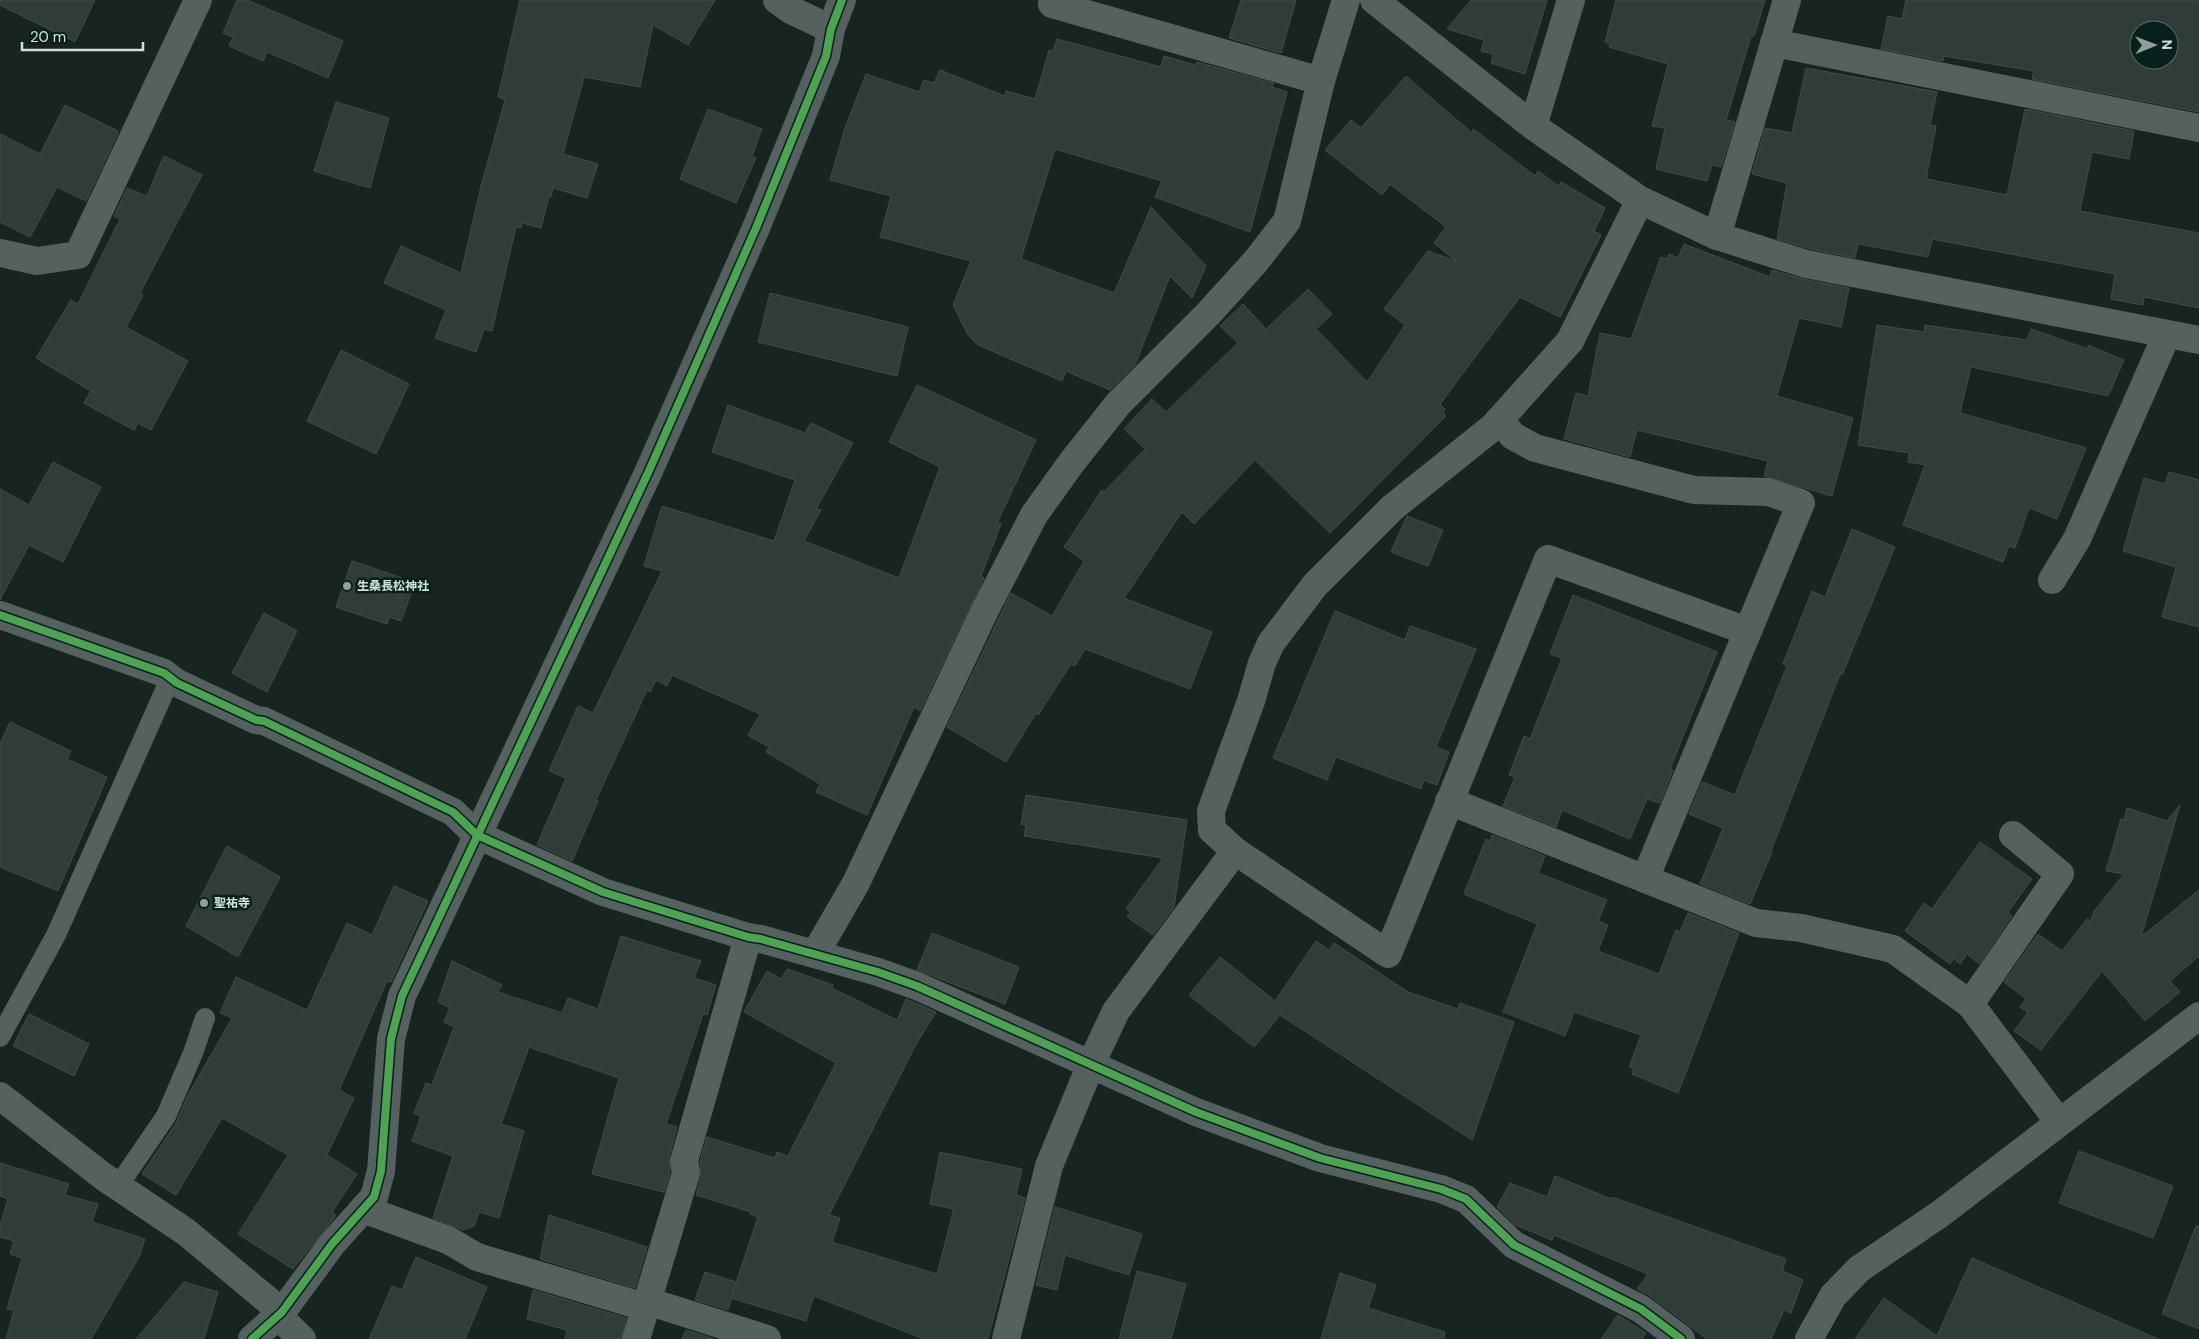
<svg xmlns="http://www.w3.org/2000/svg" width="2199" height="1339" viewBox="0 0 2199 1339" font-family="'DM Sans','Noto Sans JP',sans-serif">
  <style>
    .building { fill: #303c3a; stroke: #414c4a; fill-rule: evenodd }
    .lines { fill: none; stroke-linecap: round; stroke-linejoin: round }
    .lane { stroke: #54615e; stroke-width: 20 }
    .street { stroke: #54615e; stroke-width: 28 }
    .cycleway-casing { stroke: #07201c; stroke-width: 11 }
    .cycleway { stroke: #4ca352; stroke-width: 8 }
    .poi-dot { fill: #919f9c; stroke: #07201c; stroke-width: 2 }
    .labels { text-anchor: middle; stroke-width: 5; stroke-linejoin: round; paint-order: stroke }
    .poi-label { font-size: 12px; font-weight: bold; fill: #d2e1dd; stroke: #07201c; text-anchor: start }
  </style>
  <rect width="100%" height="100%" fill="#172422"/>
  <!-- building -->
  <g class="building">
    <path d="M0,0H95L75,42L0,5Z"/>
    <path d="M237,0H247L343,41L328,78L267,52L263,61L229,46L233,37L223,33Z"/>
    <path d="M520,0H715L688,45L653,25L640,87L584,77L563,154L598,164L587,198L553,188L551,197L549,196L541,228L522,223L521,228L516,227L492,331L484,329L476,352L435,338L446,310L384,283L401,246L461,273L480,190L505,100L498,97Z"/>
    <path d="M1241,0H1296L1281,53L1229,38Z"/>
    <path d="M1471,0H1547L1525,74L1491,63L1493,54L1481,51L1484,40L1447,29Z"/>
    <path d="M1616,0H1765L1754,36H1751L1726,120L1735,122L1721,167L1712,165L1707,181L1656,169L1665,128L1652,126L1668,64L1609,47L1610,44L1605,42Z"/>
    <path d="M1906,0H2199V112L2032,79L2034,71L1944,56L1943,61L1881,49L1888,16L1902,19ZM2139,30H2169V60H2139Z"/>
    <path d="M1057,39L1161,67L1164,56L1196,65L1197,62L1273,83L1272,87L1287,92L1250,232L1155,197L1162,181L1055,149L1021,259L1114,293L1151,207L1206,266L1192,298L1170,276L1135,365L1110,390L1066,371L1062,381L978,345L968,335L953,305L971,261L880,237L891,196L830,180L845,128L866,74L919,92L924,80L934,83L940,70L1005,96L1006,91L1035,99L1049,50L1053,51Z"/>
    <path d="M1806,68L1937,92L1930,125L1936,126L1926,179L1942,182L2007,195L2025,109L2134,131L2129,159L2092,152L2080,211L2199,233V308L2144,297L2143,305L2111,299L2115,274L1932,239L1928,257L1858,244L1855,258L1810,249L1777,239L1787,183L1752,174L1765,128L1792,133Z"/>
    <path d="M1406,76L1472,133L1473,129L1535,176L1538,171L1559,186L1561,182L1605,208L1594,231L1601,235L1560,317L1520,297L1440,404L1445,409L1443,413L1446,416L1330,533L1255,460L1194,524L1182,512L1124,598L1212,632L1190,689L1085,649L1075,666L1071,664L1038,715L1036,713L1006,762L947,727L1011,593L1052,616L1084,561L1064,547L1102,490L1104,492L1145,449L1124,429L1152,399L1166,412L1238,343L1220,326L1243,304L1266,329L1308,289L1332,314L1316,329L1367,382L1405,325L1384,309L1428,251L1456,261L1434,243L1446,227L1390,184L1382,195L1325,150L1351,120L1361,128Z"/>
    <path d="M336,102L389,118L370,188L314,171Z"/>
    <path d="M65,105L118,131V133L86,201L57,187L30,237L0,222V134L40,154Z"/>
    <path d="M708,109L762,129L752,156L756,158L736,203L680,179Z"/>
    <path d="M164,156L202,175L140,293L143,295L126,327L188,361L151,430L138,423L134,430L84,403L91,391L36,358L71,300L78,304L120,219L114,216L127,188L147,196Z"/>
    <path d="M1684,244L1770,277L1772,270L1803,279L1849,288L1841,327L1799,318L1777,396L1853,418L1832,496L1764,476L1768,461L1637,430L1630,457L1564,439L1576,393L1588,396L1600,333L1631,339L1661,257L1667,259L1669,254L1678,258Z"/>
    <path d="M770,293L908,327L897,376L758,342Z"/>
    <path d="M1877,325L1924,332L1925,325L2027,340L2031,329L2088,349V345L2124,360L2108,396L1971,367L1960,413L2086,448L2057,519L2029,508L2015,548L2009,546L2003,562L1903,525L1925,465L1908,462L1909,453L1858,445Z"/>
    <path d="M341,350L409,384L376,454L307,421Z"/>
    <path d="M917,385L1036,440L997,523L1001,524L981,576L984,578L920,711L914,707L867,815L816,792L820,784L766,752L769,747L748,735L760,714L672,675L667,686L656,680L650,692L647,690L596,800L598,801L572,861L537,845L566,778L549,771L578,706L593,713L662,571L644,566L662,506L774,541L795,480L712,452L728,405L805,433L811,423L853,443L816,509L821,510L804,541L899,578L940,467L889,442Z"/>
    <path d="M53,462L101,487L63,562L29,545L0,600V489L29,505Z"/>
    <path d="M2169,472L2199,480V627L2162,617L2176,567L2123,551L2144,478L2165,484Z"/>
    <path d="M1407,516L1443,530L1428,566L1391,552Z"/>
    <path d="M1852,529L1895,547L1842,675L1840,674L1771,851L1772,852L1750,904L1700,884L1723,828L1689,814L1702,782L1735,795L1787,666L1783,664L1812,591L1825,597Z"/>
    <path d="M352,561L402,578L399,587L412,591L401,621L389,617L387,624L336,607Z"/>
    <path d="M1573,595L1717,652L1670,769L1673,770L1660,803L1647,799L1630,839L1562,810L1556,827L1503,806L1515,777L1509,775L1524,736L1530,739L1562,658L1550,654Z"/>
    <path d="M1335,611L1405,640L1410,626L1476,649L1436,747L1449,752L1437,785L1423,780L1421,789L1336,757L1327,780L1273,758Z"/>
    <path d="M264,613L297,631L267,692L232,673Z"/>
    <path d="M10,722L71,751L67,759L107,777L58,891L0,867V744Z"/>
    <path d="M1026,795L1187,820L1174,907L1153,935L1127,917L1131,912L1126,909L1163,858L1024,836L1026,825L1021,824Z"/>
    <path d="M2180,805L2141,937L2199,890V956L2170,981L2180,992L2145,1021L2102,971L2041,1050L2014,1031L2028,1012L2020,1007L2026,999L2004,982L2038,934L2062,951L2087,919L2091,921L2094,911L2124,874L2106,871L2121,819L2124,820L2127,808L2167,821Z"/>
    <path d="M1492,835L1545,856L1538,873L1607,900L1598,921L1608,925L1598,951L1659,974L1676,930L1680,932L1688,913L1739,933L1678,1093L1632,1074L1634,1069L1629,1067L1641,1035L1574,1012L1565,1036L1503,1012L1537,924L1464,894L1486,839L1490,841Z"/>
    <path d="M1980,842L2032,879L2008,912L2012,916L1979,964L1967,954L1960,964L1954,959L1950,964L1905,931L1924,903L1932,909Z"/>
    <path d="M227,846L280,877L238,957L186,926Z"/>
    <path d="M394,886L428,901L391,982L387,981L339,1090L354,1098L327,1155L357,1174L332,1212L336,1215L332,1221L293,1269L238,1234L288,1155L222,1118L176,1195L142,1174L176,1123L187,1097L232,1018L220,1013L236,977L307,1010L347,923L372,935Z"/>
    <path d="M932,933L1019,967L1005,1004L917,970Z"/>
    <path d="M621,936L701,961L694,978L716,985L707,1015L703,1014L666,1124L677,1127L669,1157L670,1172L664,1192L592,1174L619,1078L529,1047L501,1124L524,1131L499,1218L479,1212L474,1226L463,1230L433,1218L453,1156L412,1141L421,1116L414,1113L426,1083L432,1085L454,1027L444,1022L450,1008L438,1002L452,961L502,985L498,992L562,1013L568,998L598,1009Z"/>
    <path d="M1316,941L1329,950L1334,943L1408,992L1458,1009L1460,1003L1514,1022L1472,1140L1280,1015L1254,1047L1189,995L1220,957L1275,1001Z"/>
    <path d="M787,969L833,985L832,988L897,1020L906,999L936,1012L915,1046L829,1215L840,1218L832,1242L937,1274L954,1209L930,1204L940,1152L1022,1169L1016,1195L1025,1198L988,1339H924L814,1296L806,1321L731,1298L758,1217L750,1214L751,1212L696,1195L701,1177L700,1162L707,1137L775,1158L777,1152L788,1156L836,1063L744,1012L767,971L781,979Z"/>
    <path d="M29,1014L89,1044L74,1076L13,1046Z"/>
    <path d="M2079,1151L2173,1186L2153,1238L2059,1203Z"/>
    <path d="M0,1163L69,1184L65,1195L98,1204L92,1222L145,1239L139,1257L91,1339H6L14,1310L7,1309L22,1258L10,1254L14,1241L0,1237V1225L8,1199L0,1196Z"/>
    <path d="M1555,1176L1611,1199L1612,1197L1786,1259L1782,1271L1803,1280L1791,1313L1784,1310L1771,1339H1707L1650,1296L1637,1289L1648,1274L1554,1235L1552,1240L1515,1225L1497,1207L1510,1183L1547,1197Z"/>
    <path d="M1055,1207L1142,1234L1129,1275L1065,1255L1057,1290L1036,1285Z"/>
    <path d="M549,1215L647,1247L635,1288L540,1259Z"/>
    <path d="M2196,1226H2199V1329L2162,1314Z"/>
    <path d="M416,1257L487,1287L465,1339H369L392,1286L402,1290Z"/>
    <path d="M1972,1258L2158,1339H1855L1884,1298L1937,1336Z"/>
    <path d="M1137,1271L1186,1284L1171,1339H1119Z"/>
    <path d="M705,1272L736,1282L728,1310L695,1300Z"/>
    <path d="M1340,1273L1376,1285L1368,1308L1445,1332L1444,1339H1321Z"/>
    <path d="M184,1282L218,1292L204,1339H136Z"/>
    <path d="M533,1290L626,1318L621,1339H565L567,1330L527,1319Z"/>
    <path d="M1618,1315L1646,1333L1642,1339H1601Z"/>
    <path d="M686,1330L715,1339H682Z"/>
  </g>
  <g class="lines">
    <!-- lane -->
    <g class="lane">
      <path d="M0,1037L56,935L170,679"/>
      <path d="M118,1186L166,1116L193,1053L205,1018"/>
    </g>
    <!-- street -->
    <g class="street">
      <path d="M777,0L791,10L831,29"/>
      <path d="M1053,0L1052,4L1321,81L1346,0"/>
      <path d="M1374,0L1533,126L1640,200L1717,236L1806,264L2199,340"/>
      <path d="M1774,43L2199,128"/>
      <path d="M1533,126L1571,0"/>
      <path d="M1717,236L1787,0"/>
      <path d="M0,253L37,261L78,255L198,0"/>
      <path d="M1499,420L1513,436L1535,448L1694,490L1768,492L1801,503L1645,879"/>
      <path d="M2052,580L2077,539L2167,334"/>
      <path d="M0,615L164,673L177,683L256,720L264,721L453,812L477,835L603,892L748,937L761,939L878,972L917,986L1196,1112L1320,1158L1441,1189L1466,1199L1514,1245L1641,1309L1681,1339"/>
      <path d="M1449,801L1756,923L1801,928L1893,949L1970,1004L2059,1122"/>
      <path d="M1235,851L1388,954L1548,559L1747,631"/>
      <path d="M815,954L856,883L985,610L1034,515L1072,462L1118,404L1208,314L1256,261L1287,221L1321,81"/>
      <path d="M1970,1004L2060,874L2013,835"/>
      <path d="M0,1096L104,1177L186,1232L282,1312"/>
      <path d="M363,1209L448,1240L477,1257L645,1307"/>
      <path d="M647,1301L767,1339"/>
      <path d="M278,1316L302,1339"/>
      <path d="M252,1339L282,1312L332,1244L374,1197L381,1171L391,1039L402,996L648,473L756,228L826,56L831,29L842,0"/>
      <path d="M636,1339L686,1173L684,1161L748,937"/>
      <path d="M1006,1339L1049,1166L1091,1064L1116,1011L1235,851L1212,830L1211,811L1251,701L1262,663L1271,643L1315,585L1392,508L1493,427L1570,341L1640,200"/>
      <path d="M1809,1339L1833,1296L1859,1269L1940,1214L2199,1016"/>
    </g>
    <!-- cycleway casing -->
    <g class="cycleway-casing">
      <g id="cycleway">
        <path d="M0,615L164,673L177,683L256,720L264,721L453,812L477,835L603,892L748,937L761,939L878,972L917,986L1196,1112L1320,1158L1441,1189L1466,1199L1514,1245L1641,1309L1681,1339"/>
        <path d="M252,1339L282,1312L332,1244L374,1197L381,1171L391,1039L402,996L648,473L756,228L826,56L831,29L842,0"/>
      </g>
    </g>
    <!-- cycleway -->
    <use href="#cycleway" class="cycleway"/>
  </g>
  <!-- markers -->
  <g class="poi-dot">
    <circle cx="347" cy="586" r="5"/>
    <circle cx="204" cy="903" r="5"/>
  </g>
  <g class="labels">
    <!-- poi labels -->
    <g class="poi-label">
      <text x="357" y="590">生桑長松神社</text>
      <text x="214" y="907">聖祐寺</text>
    </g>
  </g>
  <!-- north arrow -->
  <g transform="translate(2154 45) rotate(89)"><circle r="24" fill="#07201c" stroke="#586d69"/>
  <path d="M0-4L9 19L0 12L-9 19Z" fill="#919f9c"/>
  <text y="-8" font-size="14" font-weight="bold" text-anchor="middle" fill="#d2e1dd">N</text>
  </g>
  <!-- scale -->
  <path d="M22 42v8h121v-8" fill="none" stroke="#d2e1dd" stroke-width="2.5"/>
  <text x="30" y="42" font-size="15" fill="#d2e1dd" stroke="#07201c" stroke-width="4" paint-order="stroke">20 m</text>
</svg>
